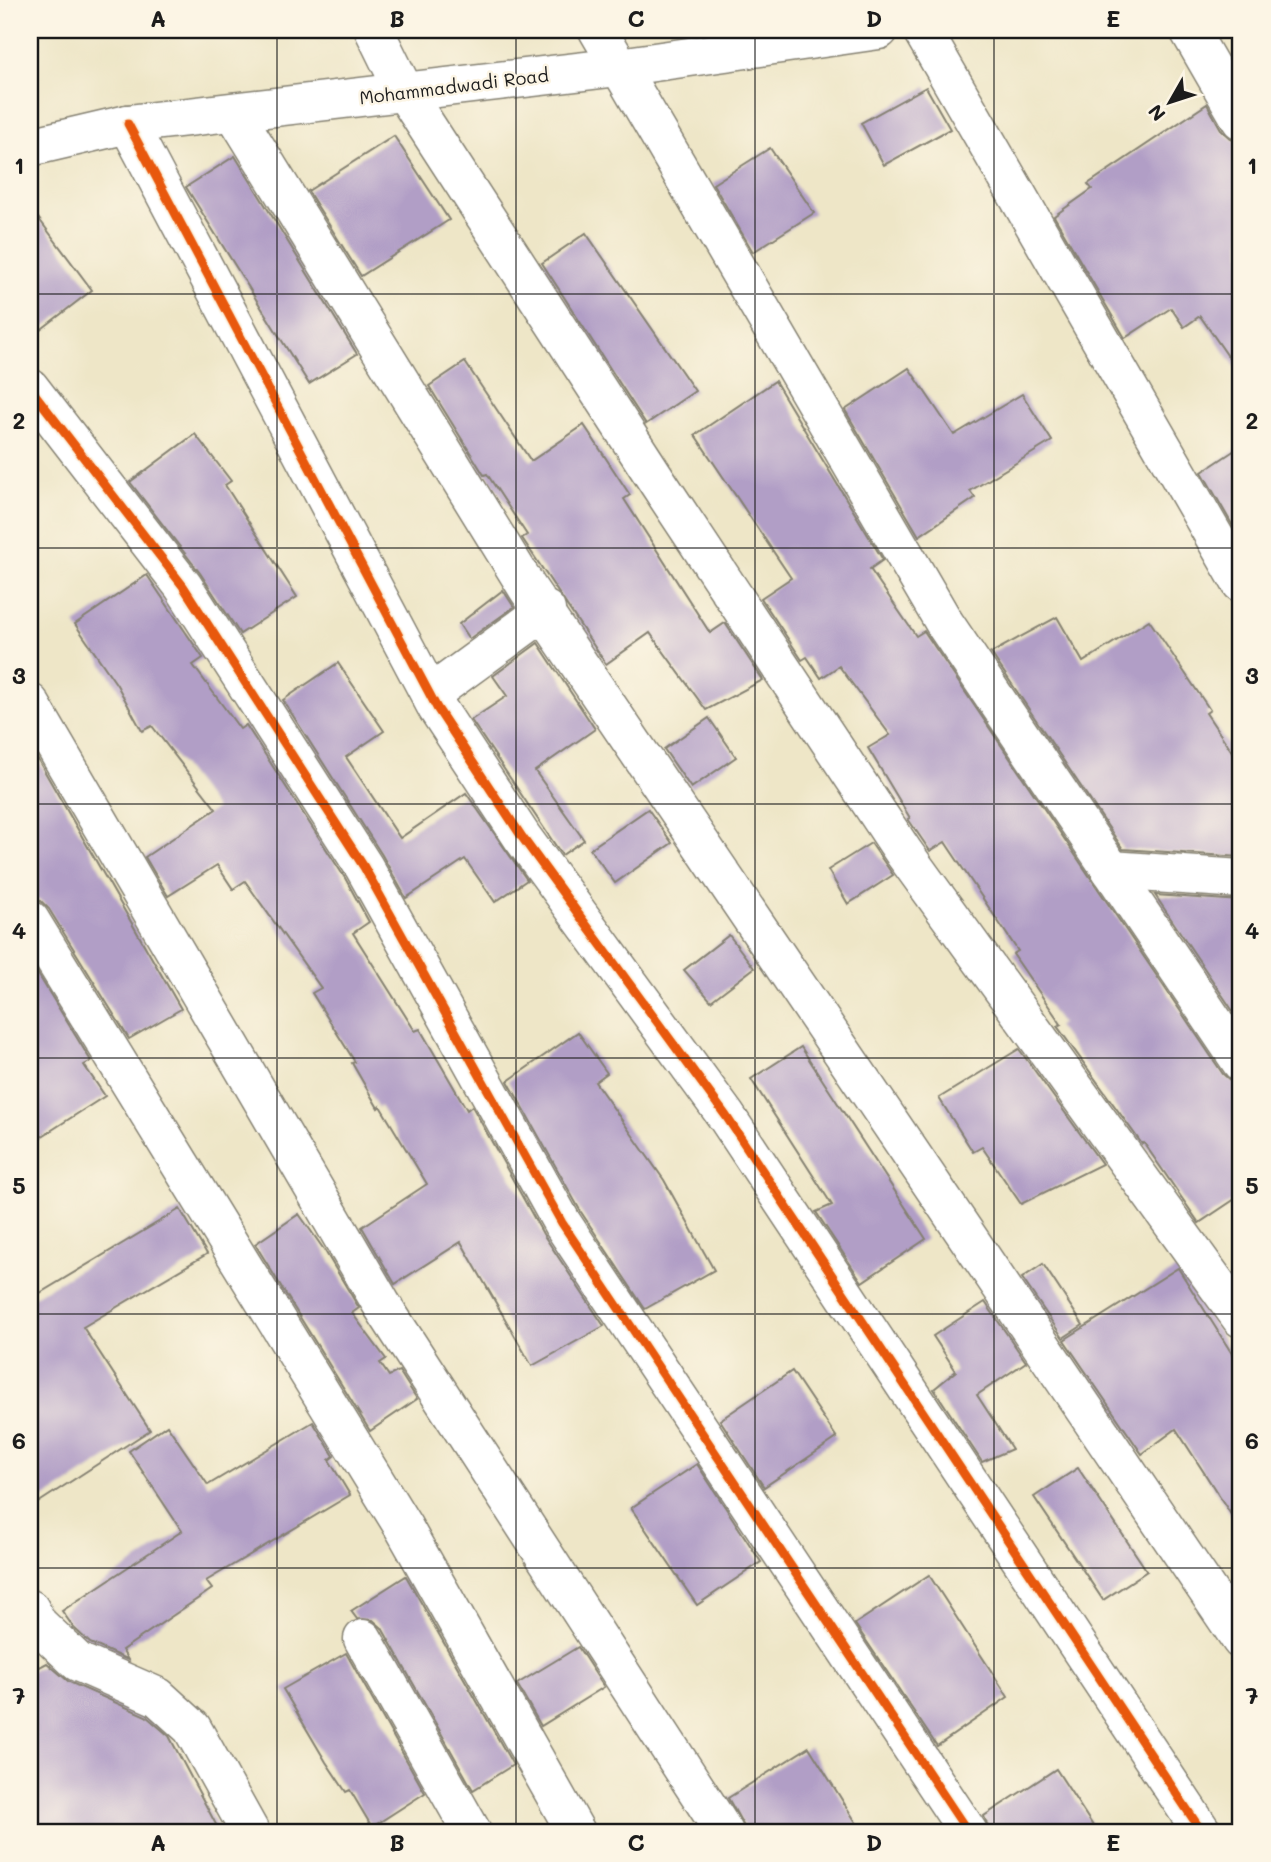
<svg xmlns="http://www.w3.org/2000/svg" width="1271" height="1862" viewBox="0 0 1271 1862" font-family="Mali,sans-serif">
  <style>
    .building { fill: #b19ec6 }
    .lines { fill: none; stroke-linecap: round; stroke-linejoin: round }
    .minor-casing { stroke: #858172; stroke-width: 41 }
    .major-casing { stroke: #858172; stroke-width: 41 }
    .minor { stroke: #fff; stroke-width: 38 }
    .major { stroke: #fff; stroke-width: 38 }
    .cycleway-casing { stroke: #fcf5e5; stroke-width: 13 }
    .cycleway { stroke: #e8590c; stroke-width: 9 }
    .grid { fill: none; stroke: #1c1c1c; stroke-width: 2; stroke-opacity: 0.55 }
    .labels { text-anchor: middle; stroke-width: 5; stroke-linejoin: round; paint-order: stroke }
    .street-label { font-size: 18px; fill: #1c1c1c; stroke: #fcf5e5 }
    .neatline { fill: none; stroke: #1c1c1c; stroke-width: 2.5 }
    .grid-label { font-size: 23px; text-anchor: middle; font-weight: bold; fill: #1c1c1c }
  </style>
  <rect width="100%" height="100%" fill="#fcf5e5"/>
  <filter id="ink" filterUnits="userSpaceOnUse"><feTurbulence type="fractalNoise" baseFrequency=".0143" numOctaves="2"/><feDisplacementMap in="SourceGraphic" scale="14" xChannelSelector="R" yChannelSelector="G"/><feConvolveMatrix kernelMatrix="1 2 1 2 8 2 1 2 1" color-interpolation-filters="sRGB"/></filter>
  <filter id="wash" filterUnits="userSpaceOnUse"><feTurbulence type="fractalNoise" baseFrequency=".00686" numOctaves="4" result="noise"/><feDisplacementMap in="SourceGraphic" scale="28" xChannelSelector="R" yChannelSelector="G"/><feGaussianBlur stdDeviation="1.57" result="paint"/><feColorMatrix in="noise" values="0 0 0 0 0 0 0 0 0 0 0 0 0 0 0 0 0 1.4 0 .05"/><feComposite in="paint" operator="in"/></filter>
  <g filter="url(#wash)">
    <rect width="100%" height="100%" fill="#eee6c7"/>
    <g id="blocks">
      <!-- building -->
      <g class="building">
        <path d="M926,87L950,129L884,165L861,123Z"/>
        <path d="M1207,104L1222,131L1231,139L1241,142V375L1200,316L1184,327L1171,308L1125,338L1054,216L1092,189L1088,184Z"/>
        <path d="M394,136L449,220L361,276L308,191Z"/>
        <path d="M770,148L814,213L753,252L713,184Z"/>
        <path d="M235,156L357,354L309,384L186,187Z"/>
        <path d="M30,207L92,290L30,338Z"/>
        <path d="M586,233L695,391L646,424L542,263Z"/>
        <path d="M465,362L531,461L584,425L630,495L624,499L710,633L725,623L763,680L706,710L650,633L606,664L522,538L527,535L487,474L484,475L429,386Z"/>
        <path d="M909,368L954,435L1022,394L1052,441L970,491L975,498L919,536L845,410Z"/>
        <path d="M775,381L883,560L870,569L916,636L924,631L1223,1074L1231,1081L1241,1084V1195L1199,1223L1144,1143L1142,1144L1057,1026L1061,1024L1013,954L1018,951L945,842L930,851L908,819L910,818L868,748L890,735L839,666L821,678L807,657L802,660L761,598L791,578L695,435Z"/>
        <path d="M195,434L231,481L225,485L297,597L240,634L200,573L130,482Z"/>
        <path d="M1241,446V540L1202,472Z"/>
        <path d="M147,575L203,658L193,665L240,729L246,725L345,878L369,922L353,933L415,1031L420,1029L467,1110L472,1106L543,1234L604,1326L532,1366L461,1242L395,1284L362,1227L427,1184L380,1106L378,1108L352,1063L355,1062L312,993L321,988L245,881L233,889L217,865L168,896L145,857L216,809L152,726L142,731L117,685L75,624Z"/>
        <path d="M503,590L514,607L469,639L459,624Z"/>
        <path d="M1057,617L1083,662L1149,620L1210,710L1206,713L1241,765V857L1123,849L991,653Z"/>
        <path d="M538,643L595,729L535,771L584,840L562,855L471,720L507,696L493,676Z"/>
        <path d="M338,663L384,731L346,757L400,838L466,793L527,880L495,902L465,859L406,898L382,855L283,700Z"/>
        <path d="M709,718L736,757L691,788L664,749Z"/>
        <path d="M30,746L181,1009L129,1039L49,909L41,901L30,898Z"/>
        <path d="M648,809L672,843L615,883L590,849Z"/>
        <path d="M871,843L893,875L848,904L828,870Z"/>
        <path d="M1155,895L1241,901V1023Z"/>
        <path d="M729,935L754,968L711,1001L684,970Z"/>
        <path d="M30,961L91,1061L84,1065L105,1096L30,1144Z"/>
        <path d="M578,1032L607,1073L595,1082L664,1180L714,1270L645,1309L581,1212L508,1081Z"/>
        <path d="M801,1047L926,1239L862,1282L816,1212L832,1205L751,1079Z"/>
        <path d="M1019,1049L1102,1164L1021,1204L982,1147L973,1152L939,1098Z"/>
        <path d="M180,1209L207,1254L83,1327L150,1430L30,1508V1299Z"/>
        <path d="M299,1214L325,1251L359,1308L352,1313L386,1359L380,1363L389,1376L399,1371L417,1399L370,1431L255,1244Z"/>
        <path d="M1043,1264L1083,1325L1063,1338L1022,1278Z"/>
        <path d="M1178,1268L1241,1368V1530L1176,1429L1142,1454L1064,1340Z"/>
        <path d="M985,1302L1026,1362L977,1395L1012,1449L982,1462L934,1389L956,1371L933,1336Z"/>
        <path d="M792,1371L837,1438L764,1487L720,1420Z"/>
        <path d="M313,1422L334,1456L329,1460L350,1495L206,1581L212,1589L122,1650L128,1660L90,1643L74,1628L62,1611L182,1531L129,1451L167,1425L208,1485Z"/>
        <path d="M697,1464L761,1562L697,1605L631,1508Z"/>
        <path d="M1078,1468L1147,1571L1103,1600L1034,1497Z"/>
        <path d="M929,1575L1008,1697L937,1746L855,1624Z"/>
        <path d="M406,1576L513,1765L473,1790L382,1628L373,1620L357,1619L351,1611Z"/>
        <path d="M578,1647L604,1687L541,1726L517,1684Z"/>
        <path d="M346,1653L425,1793L372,1827L350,1790L346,1792L326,1762L283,1689Z"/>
        <path d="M47,1663L69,1682L146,1716L169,1736L220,1832H30V1672Z"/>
        <path d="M809,1747L862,1832H747L728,1798Z"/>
        <path d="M1056,1769L1097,1832H990L984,1816Z"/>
      </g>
    </g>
  </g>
  <g filter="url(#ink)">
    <use href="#blocks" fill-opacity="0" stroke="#858172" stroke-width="2"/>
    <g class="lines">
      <!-- minor casing -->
      <g class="minor-casing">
        <g id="minor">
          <path d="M374,30L405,93L659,484L904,853L1241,1318"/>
          <path d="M598,30L945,624L1241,1062"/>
          <path d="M922,30L1241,583"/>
          <path d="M1189,30L1241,120"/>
          <path d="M234,112L528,589L1241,1640"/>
          <path d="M128,124L437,708L522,837L726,1116L1202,1832"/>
          <path d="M30,388L183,586L364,867L562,1223L968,1832"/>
          <path d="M431,694L546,610"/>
          <path d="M30,703L382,1305L724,1832"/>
          <path d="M1111,870L1241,879"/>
          <path d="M30,920L404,1528L576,1832"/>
          <path d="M30,1609L38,1624L78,1662L158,1697L192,1728L250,1832"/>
          <path d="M363,1639L472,1832"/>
        </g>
      </g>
      <!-- major casing -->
      <g class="major-casing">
        <path id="major" d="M30,147L128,124L619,67L879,30"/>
      </g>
      <!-- minor -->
      <use href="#minor" class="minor"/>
      <!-- major -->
      <use href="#major" class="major"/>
      <!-- cycleway casing -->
      <g class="cycleway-casing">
        <g id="cycleway">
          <path d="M128,124L437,708L522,837L726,1116L1202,1832"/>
          <path d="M30,388L183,586L364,867L562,1223L968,1832"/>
        </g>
      </g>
      <!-- cycleway -->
      <use href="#cycleway" class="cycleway"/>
    </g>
  </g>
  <!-- grid -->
  <path class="grid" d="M277,30V1832M516,30V1832M755,30V1832M994,30V1832M30,294H1241M30,548H1241M30,804H1241M30,1058H1241M30,1314H1241M30,1568H1241"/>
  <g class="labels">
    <!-- street labels -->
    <g class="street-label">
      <text transform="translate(454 87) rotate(-7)" y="6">Mohammadwadi Road</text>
    </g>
  </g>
  <!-- margin -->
  <rect width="1271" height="1862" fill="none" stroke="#fcf5e5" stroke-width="77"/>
  <!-- north arrow -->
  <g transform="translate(1170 102) rotate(231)" stroke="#fcf5e5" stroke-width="5" paint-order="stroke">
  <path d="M0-5L12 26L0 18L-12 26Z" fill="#1c1c1c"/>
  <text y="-10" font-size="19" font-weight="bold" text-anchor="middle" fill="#1c1c1c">N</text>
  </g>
  <rect x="38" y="38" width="1194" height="1786" class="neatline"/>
  <g class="grid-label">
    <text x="158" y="27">A</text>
    <text x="397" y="27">B</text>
    <text x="636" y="27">C</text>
    <text x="874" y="27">D</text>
    <text x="1113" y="27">E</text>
    <text x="19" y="174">1</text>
    <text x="1252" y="174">1</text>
    <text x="19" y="429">2</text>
    <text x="1252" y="429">2</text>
    <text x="19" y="684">3</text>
    <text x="1252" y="684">3</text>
    <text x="19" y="939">4</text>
    <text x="1252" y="939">4</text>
    <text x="19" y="1194">5</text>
    <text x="1252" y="1194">5</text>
    <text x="19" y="1449">6</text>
    <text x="1252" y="1449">6</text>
    <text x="19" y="1704">7</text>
    <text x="1252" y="1704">7</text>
    <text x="158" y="1851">A</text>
    <text x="397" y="1851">B</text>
    <text x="636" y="1851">C</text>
    <text x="874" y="1851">D</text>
    <text x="1113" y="1851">E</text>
  </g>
</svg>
